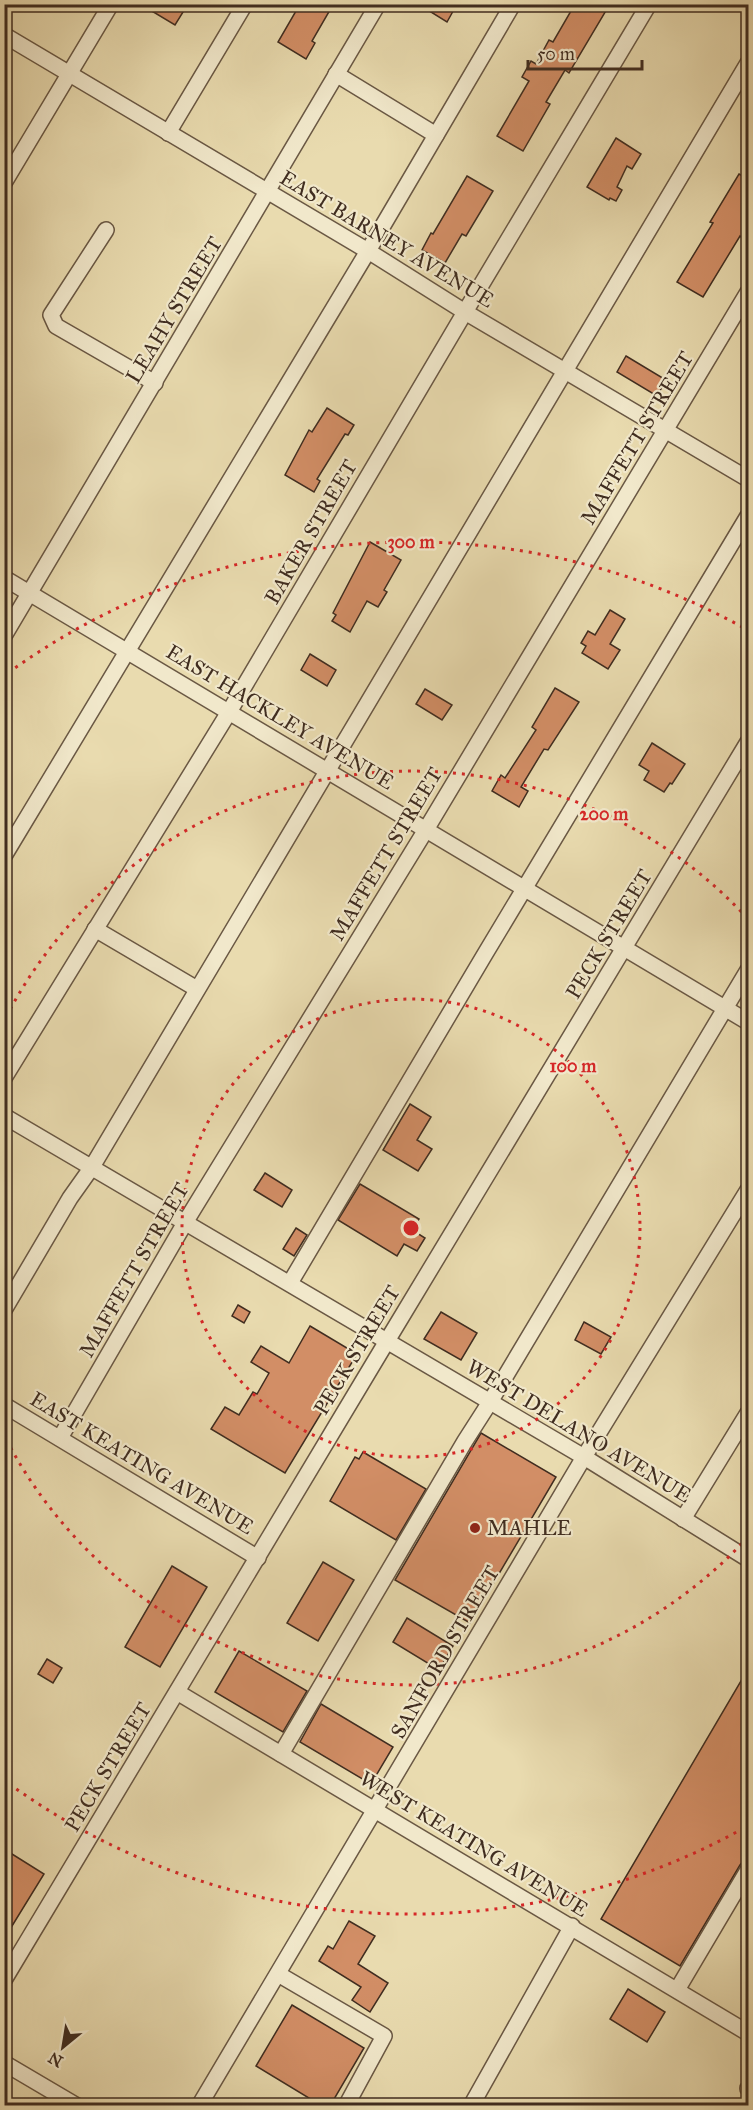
<svg xmlns="http://www.w3.org/2000/svg" width="753" height="2110" viewBox="0 0 753 2110" font-family="'IM FELL Great Primer',serif">
  <style>
    .building { fill: #d28e66; stroke: #402d20; stroke-width: 1.5 }
    .lines { fill: none; stroke-linecap: round; stroke-linejoin: round }
    .minor-casing { stroke: #6a5844; stroke-width: 18 }
    .minor { stroke: #f1e8cb; stroke-width: 15 }
    .ring { fill: none; stroke: #d62828; stroke-width: 3; stroke-dasharray: 3 6 }
    .poi-dot { fill: #8f2418; stroke: #f1e8cb; stroke-width: 2 }
    .labels { text-anchor: middle; stroke-width: 4.5; stroke-linejoin: round; paint-order: stroke }
    .street-label { font-size: 21px; fill: #402d20; stroke: #f1e8cb }
    .poi-label { font-size: 21px; fill: #402d20; stroke: #f1e8cb; text-anchor: start }
    .centre { fill: #d62828; stroke: #f1e8cb; stroke-width: 3 }
    .ring-label { font-size: 18px; text-anchor: middle; font-weight: bold; fill: #d62828; stroke: #f1e8cb; stroke-width: 4.5; stroke-linejoin: round; paint-order: stroke }
  </style>
  <rect width="100%" height="100%" fill="#e9dbaf"/>
  <filter id="stains"><feTurbulence type="fractalNoise" baseFrequency=".00333" numOctaves="4"/><feColorMatrix values="0 0 0 0 .2 0 0 0 0 .09 0 0 0 0 .02 0 0 0 .5 -.17"/></filter>
  <radialGradient id="worn" r=".72"><stop offset=".6" stop-color="#630" stop-opacity="0"/><stop offset="1" stop-color="#630" stop-opacity=".3"/></radialGradient>
  <!-- building -->
  <g class="building">
    <path d="M140,4H188L175,25Z"/>
    <path d="M300,4H321L330,10L312,41L315,43L306,59L278,42Z"/>
    <path d="M418,4H457L447,22Z"/>
    <path d="M575,4H601L607,9L569,73L565,70L546,102L550,104L523,151L497,136L529,81L522,77L531,61L536,64L549,40L553,42Z"/>
    <path d="M616,138L641,154L632,169L627,166L617,187L622,190L616,201L610,198L609,200L587,187Z"/>
    <path d="M739,174L748,179V225L741,237L740,236L703,297L677,282L713,223L710,222Z"/>
    <path d="M467,176L493,191L466,236L462,234L445,263L422,250L431,233L433,234Z"/>
    <path d="M626,356L666,380L657,396L617,372Z"/>
    <path d="M327,408L354,425L348,435L345,434L317,479L320,481L314,492L285,475L309,430L312,432Z"/>
    <path d="M370,542L401,560L384,590L387,592L378,607L367,601L350,632L332,621L336,615L333,613Z"/>
    <path d="M610,610L625,619L610,644L620,650L608,669L582,653L586,646L581,643L588,631L595,635Z"/>
    <path d="M310,654L336,670L327,686L301,670Z"/>
    <path d="M555,688L579,702L548,750L544,749L521,787L528,791L519,807L492,791L501,775L505,778L536,730L532,727Z"/>
    <path d="M425,689L452,705L442,720L416,704Z"/>
    <path d="M652,743L685,764L672,784L670,783L664,792L644,780L649,771L639,765Z"/>
    <path d="M410,1104L431,1117L417,1140L432,1149L418,1171L383,1150Z"/>
    <path d="M265,1173L292,1190L282,1207L254,1190Z"/>
    <path d="M360,1184L419,1219L412,1230L425,1238L417,1251L404,1244L397,1256L338,1220Z"/>
    <path d="M296,1228L307,1235L294,1256L283,1249Z"/>
    <path d="M238,1305L250,1312L244,1323L232,1316Z"/>
    <path d="M441,1312L477,1333L461,1360L424,1339Z"/>
    <path d="M584,1322L611,1337L601,1354L575,1340Z"/>
    <path d="M310,1326L357,1354L285,1473L211,1429L225,1407L239,1415L253,1392L257,1394L269,1373L251,1362L261,1346L289,1363Z"/>
    <path d="M481,1433L556,1477L470,1623L395,1580Z"/>
    <path d="M363,1452L426,1489L396,1540L330,1501L355,1457L359,1459Z"/>
    <path d="M323,1562L354,1580L318,1641L287,1623Z"/>
    <path d="M172,1566L207,1587L160,1667L125,1647Z"/>
    <path d="M407,1618L453,1646L439,1670L393,1642Z"/>
    <path d="M239,1651L307,1691L283,1732L215,1692Z"/>
    <path d="M47,1659L62,1668L53,1683L38,1674Z"/>
    <path d="M748,1669V1855L740,1865L680,1966L601,1919Z"/>
    <path d="M321,1704L393,1747L371,1784L300,1742Z"/>
    <path d="M4,1849L44,1874L4,1939Z"/>
    <path d="M349,1921L375,1936L358,1964L388,1983L370,2012L352,2000L361,1987L319,1961L328,1946L333,1949Z"/>
    <path d="M628,1989L665,2012L647,2042L610,2019Z"/>
    <path d="M292,2005L364,2048L330,2106H322L256,2066Z"/>
  </g>
  <g class="lines">
    <!-- minor casing -->
    <g class="minor-casing">
      <g id="minor">
        <path d="M4,35L368,251L465,312L748,479"/>
        <path d="M336,74L436,135"/>
        <path d="M168,133L245,4"/>
        <path d="M4,183L111,4"/>
        <path d="M106,230L51,315L56,326L155,383"/>
        <path d="M4,578L748,1022"/>
        <path d="M4,636L378,4"/>
        <path d="M4,856L368,251L513,4"/>
        <path d="M95,929L197,989"/>
        <path d="M4,1078L229,712L465,312L649,4"/>
        <path d="M4,1116L584,1457L748,1559"/>
        <path d="M290,1283L485,954L748,516"/>
        <path d="M4,1310L70,1198L92,1167L748,63"/>
        <path d="M4,1405L258,1558"/>
        <path d="M60,1438L186,1221L427,828L748,292"/>
        <path d="M683,1519L748,1413"/>
        <path d="M177,1692L748,2033"/>
        <path d="M281,1754L465,1441L490,1402L748,970"/>
        <path d="M278,1974L384,2036L346,2106"/>
        <path d="M4,1980L387,1341L748,742"/>
        <path d="M677,1990L748,1870"/>
        <path d="M4,2063L77,2106"/>
        <path d="M748,2089V2088"/>
        <path d="M199,2106L584,1457L748,1190"/>
        <path d="M471,2106L572,1926"/>
      </g>
    </g>
    <!-- minor -->
    <use href="#minor" class="minor"/>
  </g>
  <!-- distance rings -->
  <g class="ring">
    <circle cx="411" cy="1228" r="229"/>
    <path d="M748 1537A457 457 0 0 1 6 1439M6 1017A457 457 0 0 1 748 919"/>
    <path d="M744 1828A686 686 0 0 1 8 1783M8 673A686 686 0 0 1 744 628"/>
  </g>
  <!-- markers -->
  <circle class="poi-dot" cx="475" cy="1528" r="6"/>
  <g class="labels">
    <!-- street labels -->
    <g class="street-label">
      <text transform="translate(387 239) rotate(31)" y="7">EAST BARNEY AVENUE</text>
      <text transform="translate(174 310) rotate(-59)" y="7">LEAHY STREET</text>
      <text transform="translate(637 438) rotate(-59)" y="7">MAFFETT STREET</text>
      <text transform="translate(311 532) rotate(-60)" y="7">BAKER STREET</text>
      <text transform="translate(280 717) rotate(31)" y="7">EAST HACKLEY AVENUE</text>
      <text transform="translate(386 854) rotate(-59)" y="7">MAFFETT STREET</text>
      <text transform="translate(609 934) rotate(-59)" y="7">PECK STREET</text>
      <text transform="translate(134 1270) rotate(-60)" y="7">MAFFETT STREET</text>
      <text transform="translate(357 1350) rotate(-59)" y="7">PECK STREET</text>
      <text transform="translate(579 1431) rotate(31)" y="7">WEST DELANO AVENUE</text>
      <text transform="translate(142 1463) rotate(31)" y="7">EAST KEATING AVENUE</text>
      <text transform="translate(445 1652) rotate(-60)" y="7">SANFORD STREET</text>
      <text transform="translate(108 1767) rotate(-59)" y="7">PECK STREET</text>
      <text transform="translate(474 1844) rotate(31)" y="7">WEST KEATING AVENUE</text>
    </g>
    <!-- poi labels -->
    <g class="poi-label">
      <text x="487" y="1535">MAHLE</text>
    </g>
  </g>
  <circle cx="411" cy="1228" r="9" class="centre"/>
  <g class="ring-label">
    <text x="411" y="548">300 m</text>
    <text x="604" y="820">200 m</text>
    <text x="573" y="1072">100 m</text>
  </g>
  <!-- margin -->
  <rect width="753" height="2110" fill="none" stroke="#e9dbaf" stroke-width="24"/>
  <rect x="6" y="6" width="741" height="2098" fill="none" stroke="#402d20" stroke-width="3"/>
  <rect x="12" y="12" width="729" height="2086" fill="none" stroke="#402d20" stroke-width="1.5"/>
  <!-- north arrow -->
  <g transform="translate(63 2047) rotate(210)" stroke="#f1e8cb" stroke-width="4.5" paint-order="stroke">
  <path d="M0-4.5L10 22L0 15L-10 22Z" fill="#402d20"/>
  <text y="-9" font-size="16" font-weight="bold" text-anchor="middle" fill="#402d20">N</text>
  </g>
  <!-- scale -->
  <path d="M528 60v9h114v-9" fill="none" stroke="#402d20" stroke-width="3"/>
  <text x="537" y="60" font-size="18" fill="#402d20" stroke="#f1e8cb" stroke-width="4.5" paint-order="stroke">50 m</text>
  <rect width="100%" height="100%" filter="url(#stains)"/>
  <rect width="100%" height="100%" fill="url(#worn)"/>
</svg>
